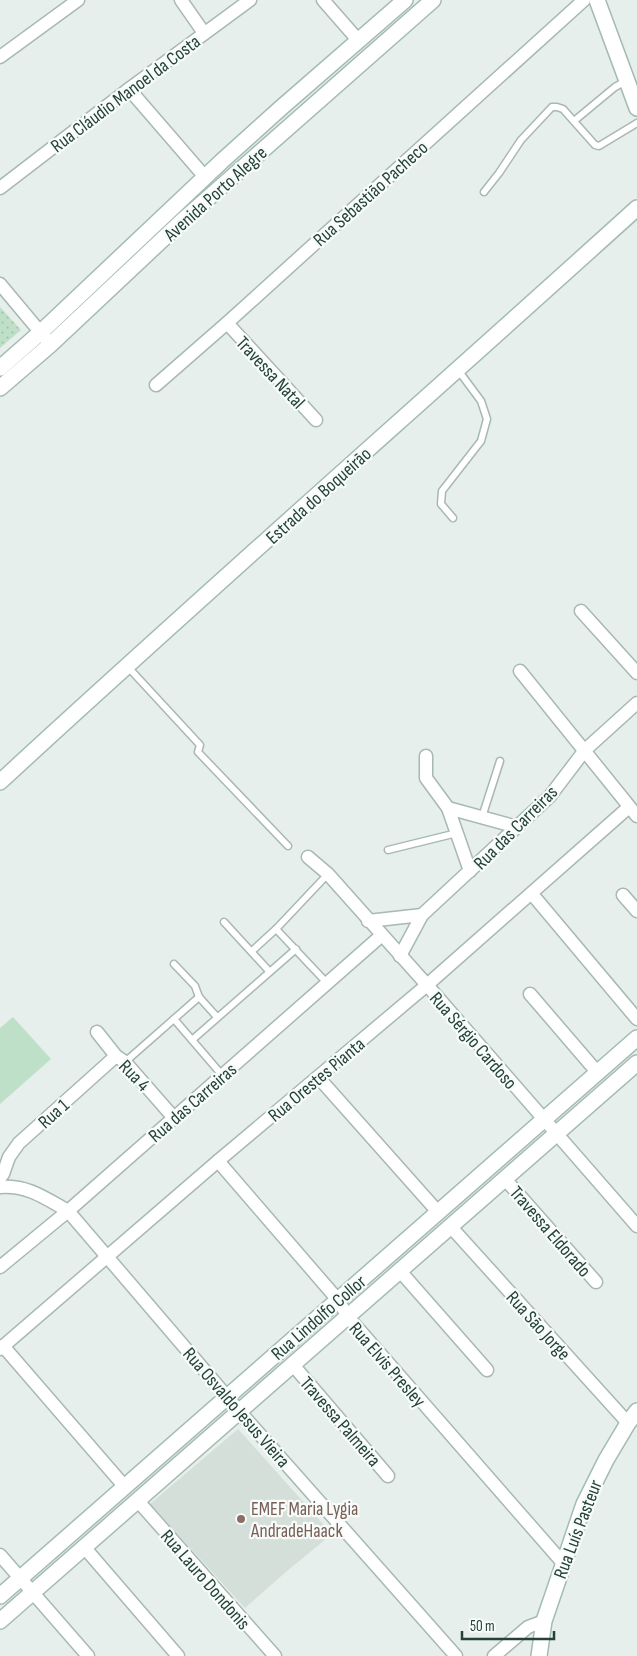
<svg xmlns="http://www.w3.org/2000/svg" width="637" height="1656" viewBox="0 0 637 1656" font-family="'Sofia Sans Condensed',sans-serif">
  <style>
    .built { fill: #d4dfda }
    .green { fill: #bfe0c8 }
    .park { fill: url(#park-dots) }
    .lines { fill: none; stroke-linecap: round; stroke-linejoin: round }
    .lane-casing { stroke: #a8b8b2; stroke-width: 9 }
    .street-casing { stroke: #a8b8b2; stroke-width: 15 }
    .secondary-casing { stroke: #a4bbb3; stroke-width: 18 }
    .lane { stroke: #fff; stroke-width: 6 }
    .street { stroke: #fff; stroke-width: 12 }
    .secondary { stroke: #fff; stroke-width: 15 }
    .education-dot { fill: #8d6e63; stroke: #f7fbf9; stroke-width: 2 }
    .labels { text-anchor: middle; stroke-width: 4.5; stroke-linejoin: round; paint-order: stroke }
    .street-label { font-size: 19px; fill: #24423a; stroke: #f7fbf9 }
    .education-label { font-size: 19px; fill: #785e54; stroke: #f7fbf9; text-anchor: start }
  </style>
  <defs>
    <pattern id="park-dots" width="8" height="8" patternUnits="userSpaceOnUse" patternTransform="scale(1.25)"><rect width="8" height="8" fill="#bfe0c8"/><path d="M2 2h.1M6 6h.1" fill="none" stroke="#a4c1ad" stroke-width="1.8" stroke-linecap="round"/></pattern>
  </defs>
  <rect width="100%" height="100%" fill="#e6efeb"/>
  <!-- built -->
  <path class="built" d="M238,1429L332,1534L287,1571L245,1608L150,1504Z"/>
  <!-- green -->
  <path class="green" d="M13,1017L51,1059L0,1104V1028Z"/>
  <!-- park -->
  <path class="park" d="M0,307L21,330L0,348Z"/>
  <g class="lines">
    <!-- lane casing -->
    <g class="lane-casing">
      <g id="lane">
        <path d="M574,121L615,87L626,81"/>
        <path d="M484,192L499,173L521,140L552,107H557L563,109L595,145L599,146L637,123"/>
        <path d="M453,518L441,504L442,491L481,441L487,419L481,401L458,370"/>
        <path d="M127,666L200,745L198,752L288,846"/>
        <path d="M482,817L500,761"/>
        <path d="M388,850L457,833"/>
        <path d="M224,922L269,971"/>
        <path d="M276,929L327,983"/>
        <path d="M252,951L276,929L328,874"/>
        <path d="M174,964L195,986L199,997L217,1017"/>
        <path d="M174,1019L222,1075"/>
        <path d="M192,1040L296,949"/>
        <path d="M125,1062L199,997"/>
      </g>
    </g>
    <!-- street casing -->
    <g class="street-casing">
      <g id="street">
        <path d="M181,0L204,33"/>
        <path d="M323,0L358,40"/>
        <path d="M0,57L78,0"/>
        <path d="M129,89L205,177"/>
        <path d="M0,188L129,89L250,0"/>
        <path d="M0,284L46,339"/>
        <path d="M227,323L316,420"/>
        <path d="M156,385L227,323L584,0"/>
        <path d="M581,611L637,673"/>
        <path d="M520,671L637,816"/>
        <path d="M426,756V778L448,808L470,871"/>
        <path d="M448,808L517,827"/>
        <path d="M308,857L328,874L427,985L637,1226"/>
        <path d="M532,894L637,1019"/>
        <path d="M623,895L637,911"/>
        <path d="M368,921L422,915"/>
        <path d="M400,956L422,915L550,796L585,750L637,703"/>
        <path d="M530,994L597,1072"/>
        <path d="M97,1032L116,1056L125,1062L174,1118"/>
        <path d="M318,1077L438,1212"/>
        <path d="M218,1161L338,1300L348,1317L563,1563"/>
        <path d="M0,1178L3,1174L9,1157L19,1143L116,1056"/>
        <path d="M505,1179L596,1282"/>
        <path d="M0,1187C28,1185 45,1198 68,1211L240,1412L456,1656"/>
        <path d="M451,1227L628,1423"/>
        <path d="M0,1267L68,1211L382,935"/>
        <path d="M400,1271L487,1370"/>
        <path d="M3,1346L125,1487"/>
        <path d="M0,1349L218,1161L427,985L629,807"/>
        <path d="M293,1365L388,1476"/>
        <path d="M138,1501L275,1656"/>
        <path d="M84,1547L178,1656"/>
        <path d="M0,1555L88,1656"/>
        <path d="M494,1656L528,1627L544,1621"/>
      </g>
    </g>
    <!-- secondary casing -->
    <g class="secondary-casing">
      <g id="secondary">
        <path d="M597,0L637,108"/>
        <path d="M0,368L41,332L222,161L282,107L405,0"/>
        <path d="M0,388L50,345L181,222L433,0"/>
        <path d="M0,782C210,588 425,400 637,208"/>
        <path d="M0,1596L637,1038"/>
        <path d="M0,1621L637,1063"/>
        <path d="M539,1656L544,1621L584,1504L606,1460L628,1423L637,1411"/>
      </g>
    </g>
    <!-- lane -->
    <use href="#lane" class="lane"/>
    <!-- street -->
    <use href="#street" class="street"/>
    <!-- secondary -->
    <use href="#secondary" class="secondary"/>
  </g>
  <!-- markers -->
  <circle class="education-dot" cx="241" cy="1519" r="5"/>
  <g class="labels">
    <!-- street labels -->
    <g class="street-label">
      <text transform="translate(125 93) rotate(-37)" y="7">Rua Cláudio Manoel da Costa</text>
      <text transform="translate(215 193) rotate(-42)" y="7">Avenida Porto Alegre</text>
      <text transform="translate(370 193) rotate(-42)" y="7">Rua Sebastião Pacheco</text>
      <text transform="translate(271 372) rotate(47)" y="7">Travessa Natal</text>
      <text transform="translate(318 495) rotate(-42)" y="7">Estrada do Boqueirão</text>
      <text transform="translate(515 827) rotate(-45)" y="7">Rua das Carreiras</text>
      <text transform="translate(474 1040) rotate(49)" y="7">Rua Sérgio Cardoso</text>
      <text transform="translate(135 1075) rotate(46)" y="7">Rua 4</text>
      <text transform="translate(316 1079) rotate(-40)" y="7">Rua Orestes Pianta</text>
      <text transform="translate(192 1102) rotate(-41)" y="7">Rua das Carreiras</text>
      <text transform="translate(53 1113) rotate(-42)" y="7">Rua 1</text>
      <text transform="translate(551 1231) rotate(49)" y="7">Travessa Eldorado</text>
      <text transform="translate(318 1317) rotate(-41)" y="7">Rua Lindolfo Collor</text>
      <text transform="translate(539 1325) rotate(48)" y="7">Rua São Jorge</text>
      <text transform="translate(388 1364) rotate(49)" y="7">Rua Elvis Presley</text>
      <text transform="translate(237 1407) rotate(49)" y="7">Rua Osvaldo Jesus Vieira</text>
      <text transform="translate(341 1421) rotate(49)" y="7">Travessa Palmeira</text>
      <text transform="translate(577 1529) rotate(-69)" y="7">Rua Luís Pasteur</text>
      <text transform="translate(206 1579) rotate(49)" y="7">Rua Lauro Dondonis</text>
    </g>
    <!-- education labels -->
    <g class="education-label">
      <text x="251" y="1515">EMEF Maria Lygia<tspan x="251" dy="22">AndradeHaack</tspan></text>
    </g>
  </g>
  <!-- scale -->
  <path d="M462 1631v8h92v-8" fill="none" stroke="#24423a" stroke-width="2.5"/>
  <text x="470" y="1631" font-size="15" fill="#24423a" stroke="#f7fbf9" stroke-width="4" paint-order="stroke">50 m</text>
</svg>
